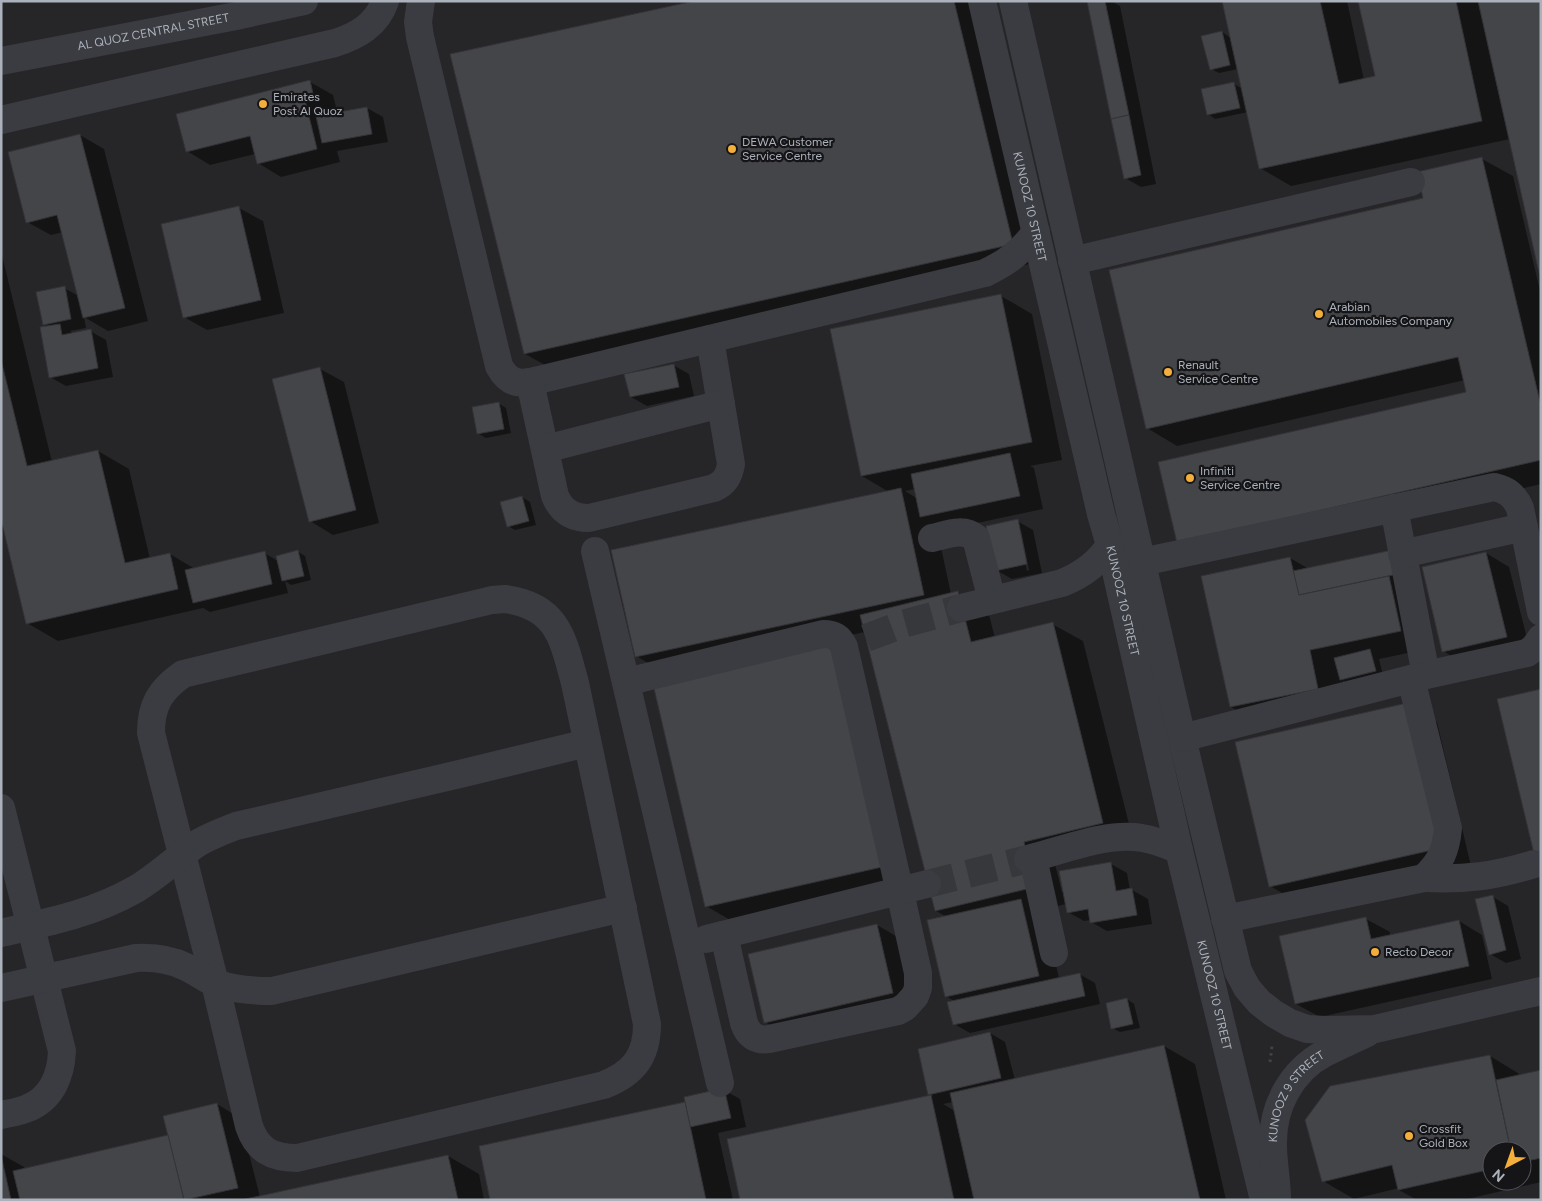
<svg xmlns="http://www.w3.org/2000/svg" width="1542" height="1201" viewBox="0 0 1542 1201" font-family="Figtree,sans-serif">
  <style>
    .built { fill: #262629; fill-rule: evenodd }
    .shadow { fill: #0007; fill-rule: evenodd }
    .building { fill: #444549; stroke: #343438 }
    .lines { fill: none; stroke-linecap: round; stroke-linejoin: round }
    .minor-tunnel { stroke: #37383c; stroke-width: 28; stroke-dasharray: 28 14; stroke-linecap: butt }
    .path { stroke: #414348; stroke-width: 3; stroke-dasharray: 2.5 4; stroke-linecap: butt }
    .minor { stroke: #3b3c41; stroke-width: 28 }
    .poi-dot { fill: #f3ae3b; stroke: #151517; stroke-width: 2 }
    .labels { text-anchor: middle; stroke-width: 4.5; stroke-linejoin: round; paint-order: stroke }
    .street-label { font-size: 12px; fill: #acb2bc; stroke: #151517 }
    .poi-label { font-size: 12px; fill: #acb2bc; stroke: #151517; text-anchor: start }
  </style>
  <rect width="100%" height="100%" fill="#1a1a1c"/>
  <!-- built -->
  <path class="built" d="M1,1H1541V1200H1ZM1492,1151H1522V1181H1492Z"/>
  <!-- shadow -->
  <g class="shadow">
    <path d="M700,1H978L1043,261L556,371L525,354Z"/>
    <path d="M1089,1H1111L1120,6L1156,184L1141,187L1125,178Z"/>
    <path d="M1223,1H1347L1364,80L1377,77L1360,1H1541L1510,139L1291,186L1260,168L1248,112L1215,119L1208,114L1234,84L1243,89L1238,69L1219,73L1211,69L1222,32L1231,38Z"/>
    <path d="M310,82L333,95L336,107L327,110L328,115L367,108L383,117L388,142L337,151L340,162L281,177L258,163L255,154L210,165L187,151Z"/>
    <path d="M80,135L104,149L148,321L108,331L84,317L86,328L70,331L74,334L90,331L106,340L113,377L66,386L50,377L48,327L44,324L64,288L79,296L63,232L51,235L27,222Z"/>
    <path d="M1482,159L1513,176L1541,295V484L1209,560L1468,393L1465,380L1177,446L1147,428L1425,199Z"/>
    <path d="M239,208L263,221L284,313L207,330L184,317Z"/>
    <path d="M1,251L52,462L98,451L129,469L150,559L170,554L195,569L264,553L278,561L297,551L305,556L311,580L291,585L285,581L288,593L210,612L203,608L58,641L27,623L5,531L1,532Z"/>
    <path d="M1001,296L1032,314L1062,460L1030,466L1034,468L1043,509L945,530L936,524L951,594L958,593L988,611L995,638L1052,624L1083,641L1133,840L1054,860L1062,892L1111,864L1127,873L1130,890H1132L1148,899L1152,924L1107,931L1091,922V920L1084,921L1068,912L1066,904L1039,911L1044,914L1059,978L1079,974L1095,983L1100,1004L970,1033L954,1024V1001L946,996L947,917L936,911L865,632L667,674L636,656L889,492L862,476ZM915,489L918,499L905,491Z"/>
    <path d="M673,365L689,374L694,396L647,406L631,397Z"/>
    <path d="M320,369L344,382L379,523L333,535L310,521Z"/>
    <path d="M498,403L506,408L511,433L486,438L479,434Z"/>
    <path d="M522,497L530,502L536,525L515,530L508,526Z"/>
    <path d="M1017,521L1033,530L1042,573L1012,579L996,570ZM1019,531H1021L1029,570L1027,571Z"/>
    <path d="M1486,553L1509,567L1530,650L1467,665L1443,651Z"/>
    <path d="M1290,558L1309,569L1412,560L1432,648L1379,659L1383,675L1348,684L1343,681L1349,706L1262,724L1231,707Z"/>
    <path d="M655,684L912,884L737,924L706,906Z"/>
    <path d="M1407,704L1437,722L1471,866L1301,904L1270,886Z"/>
    <path d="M1493,897L1508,906L1521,959L1506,963L1490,954Z"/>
    <path d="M1366,919L1390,932V936L1459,921L1482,935L1492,979L1320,1017L1296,1004Z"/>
    <path d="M877,925L901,939L916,1006L788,1036L765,1022Z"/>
    <path d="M1127,999L1134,1004L1140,1028L1120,1032L1112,1028Z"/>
    <path d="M990,1033L1005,1042L1015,1080L1164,1046L1195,1064L1226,1200H742L729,1140L933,1096L930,1094ZM953,1102L955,1111L943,1104Z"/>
    <path d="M1490,1056L1521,1075L1541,1071V1182L1463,1200H1417L1399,1190V1188L1354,1199L1323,1181ZM1492,1151H1522V1181H1492Z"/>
    <path d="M724,1090L740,1099L746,1127L718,1133L733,1200H492L686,1103Z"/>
    <path d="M217,1104L240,1118L260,1197L448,1156L479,1174L484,1200H1V1154L24,1167L25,1170L170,1136Z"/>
  </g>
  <!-- building -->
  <g class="building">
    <path d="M694,1H954L1013,244L524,354L450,54Z"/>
    <path d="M1087,1H1105L1129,115L1111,119Z"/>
    <path d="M1222,1H1320L1339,84L1375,76L1358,1H1456L1482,121L1259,169Z"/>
    <path d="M1478,1H1541V282Z"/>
    <path d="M1222,31L1230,65L1210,70L1201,36Z"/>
    <path d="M310,80L313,94L304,96L317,149L257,164L250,136L186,152L176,114Z"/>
    <path d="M1234,82L1240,108L1207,115L1201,89Z"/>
    <path d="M367,107L372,134L322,143L316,116Z"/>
    <path d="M1129,115L1141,175L1124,179L1111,119Z"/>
    <path d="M80,134L125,308L83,318L57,215L26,223L8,152Z"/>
    <path d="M1482,157L1541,406V460L1177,543L1158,462L1466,392L1458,357L1146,429L1109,270L1423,198L1417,172Z"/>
    <path d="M239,206L261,300L183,318L161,224Z"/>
    <path d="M65,286L71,319L43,325L36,292Z"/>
    <path d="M1001,294L1032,442L861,476L830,329Z"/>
    <path d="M60,324L62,335L91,329L98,368L49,378L40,327Z"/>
    <path d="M1,360L27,466L98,450L125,563L170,553L178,589L26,624L1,519Z"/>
    <path d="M674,364L679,387L630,397L624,374Z"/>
    <path d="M320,367L356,510L309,522L272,379Z"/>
    <path d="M499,402L504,429L477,434L472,407Z"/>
    <path d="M1010,453L1020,496L920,517L911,474Z"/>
    <path d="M901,488L924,595L635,657L611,550Z"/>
    <path d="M522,496L529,521L507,527L500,502Z"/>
    <path d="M1018,519L1027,564L995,571L986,526Z"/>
    <path d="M1397,549L1402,573L1299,595L1293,571Z"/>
    <path d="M298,550L304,576L282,581L276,556Z"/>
    <path d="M265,551L272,584L193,603L185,570Z"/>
    <path d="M1486,552L1507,637L1442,652L1422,567Z"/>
    <path d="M1290,557L1299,595L1389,576L1401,631L1310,650L1318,689L1230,707L1201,576Z"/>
    <path d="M958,591L971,642L1053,622L1103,823L1024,842L1035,887L935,911L860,615Z"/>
    <path d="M830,643L882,867L705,907L653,684Z"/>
    <path d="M1370,649L1376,671L1340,680L1334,658Z"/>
    <path d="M1541,689V883L1497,699Z"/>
    <path d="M1407,703L1441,848L1269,887L1235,742Z"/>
    <path d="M1111,862L1116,891L1132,888L1137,915L1090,923L1088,909L1067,913L1059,871Z"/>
    <path d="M1493,895L1506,950L1489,955L1475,899Z"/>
    <path d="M1021,899L1039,976L945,997L927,920Z"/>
    <path d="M1366,917L1371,939L1459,920L1469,966L1295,1004L1279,936Z"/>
    <path d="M877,924L893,993L764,1023L748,954Z"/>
    <path d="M1080,973L1085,996L953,1025L947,1002Z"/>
    <path d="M1127,998L1133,1024L1111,1029L1106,1003Z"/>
    <path d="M990,1032L1001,1078L928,1095L918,1049Z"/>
    <path d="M1164,1045L1200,1200H974L950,1093Z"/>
    <path d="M1490,1055L1511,1151H1492V1169L1398,1190L1392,1165L1322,1182L1305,1120L1330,1086Z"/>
    <path d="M1541,1070V1158L1522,1162V1151H1511L1496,1080Z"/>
    <path d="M724,1088L731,1118L690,1127L684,1097Z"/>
    <path d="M931,1095L954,1200H740L727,1139Z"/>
    <path d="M685,1102L706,1200H490L479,1146Z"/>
    <path d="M217,1103L238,1188L184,1200L163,1116Z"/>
    <path d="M168,1135L184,1200H20L13,1171Z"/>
    <path d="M1,1155L11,1200H1Z"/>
    <path d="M448,1155L458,1200H241Z"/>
  </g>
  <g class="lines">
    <!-- minor-tunnel -->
    <g class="minor-tunnel">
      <path d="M866,638L903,624L961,608"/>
      <path d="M927,884L1028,859"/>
    </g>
    <!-- path -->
    <path class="path" d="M1270,1062L1272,1046"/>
    <!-- minor -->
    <g class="minor">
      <path d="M421,1L418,22L420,37L499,366C506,379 515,385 530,382L985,273C1008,262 1021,252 1036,232"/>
      <path id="s1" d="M982,1L1101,514L1110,545L1179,850L1264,1200"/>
      <path d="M1013,1L1182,738L1238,971L1247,988L1259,1002L1273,1013L1290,1023L1307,1029L1326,1030L1375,1029L1541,991"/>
      <path id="s2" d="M1,61L236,16L304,1"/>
      <path d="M1,120L335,43C357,36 377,25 385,1"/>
      <path d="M1072,261L1411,182"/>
      <path d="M530,382L555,496C562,512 573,518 589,518L714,488C725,483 729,476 731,464L710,339"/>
      <path d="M545,449L721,404"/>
      <path d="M1394,508L1426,675"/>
      <path d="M932,538C946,535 963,527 976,538L992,600"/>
      <path d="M595,551L720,1083"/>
      <path d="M1402,554L1524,527"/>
      <path d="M1142,562L1494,487C1507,490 1514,495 1520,508L1541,612"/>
      <path d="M505,599C558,606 563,639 575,683L647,1024C647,1056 634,1073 604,1085L297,1158C272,1158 257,1150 249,1126L215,983L151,733C151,705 160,690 183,674L492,600Z"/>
      <path d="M961,608L1062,583C1082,575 1098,564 1110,545"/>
      <path d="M626,682L823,634C834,634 839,637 844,647L900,892L918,973V988L915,996L905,1007L898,1011L769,1039C756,1041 748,1035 744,1023L724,935"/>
      <path d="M1182,738L1426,675L1527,653L1534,648L1541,638"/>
      <path d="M1,808L62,1051C61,1075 52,1098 28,1108C20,1112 10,1113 1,1115"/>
      <path d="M1033,858L1054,953"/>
      <path d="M1028,859C1064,850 1106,832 1142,838C1156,840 1167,845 1179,850"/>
      <path d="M1424,878C1465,880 1495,876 1534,864"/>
      <path d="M1225,919L1424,878C1441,862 1446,850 1448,828L1411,679"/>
      <path d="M1,933C49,922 92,914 136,889C158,876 176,858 198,843C210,836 223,831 236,826L468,772L587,743"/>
      <path d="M706,939L927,884"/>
      <path d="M1,988L136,958C154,957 170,959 186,967C197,972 206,980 218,984C236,990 253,991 272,991L623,908"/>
      <path id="s3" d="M1277,1199C1277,1181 1273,1163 1273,1145C1272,1107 1291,1071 1325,1053C1338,1046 1353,1040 1367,1033"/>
    </g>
  </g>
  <!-- markers -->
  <g class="poi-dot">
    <circle cx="263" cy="104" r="5"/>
    <circle cx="732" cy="149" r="5"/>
    <circle cx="1319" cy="314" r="5"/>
    <circle cx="1168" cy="372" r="5"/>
    <circle cx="1190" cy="478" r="5"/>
    <circle cx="1375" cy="952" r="5"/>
    <circle cx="1409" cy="1136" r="5"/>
  </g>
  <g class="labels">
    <!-- street labels -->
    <g class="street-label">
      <text dy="4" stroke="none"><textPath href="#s2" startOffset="155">AL QUOZ CENTRAL STREET</textPath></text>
      <text dy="4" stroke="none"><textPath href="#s1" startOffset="211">KUNOOZ 10 STREET</textPath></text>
      <text dy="4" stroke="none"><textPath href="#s1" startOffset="616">KUNOOZ 10 STREET</textPath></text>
      <text dy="4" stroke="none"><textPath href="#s1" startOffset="1021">KUNOOZ 10 STREET</textPath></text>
      <text dy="4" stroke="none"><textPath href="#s3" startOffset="110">KUNOOZ 9 STREET</textPath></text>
    </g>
    <!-- poi labels -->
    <g class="poi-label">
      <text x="273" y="101">Emirates<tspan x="273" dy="14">Post Al Quoz</tspan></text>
      <text x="742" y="146">DEWA Customer<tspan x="742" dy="14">Service Centre</tspan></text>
      <text x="1329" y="311">Arabian<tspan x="1329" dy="14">Automobiles Company</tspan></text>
      <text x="1178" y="369">Renault<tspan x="1178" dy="14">Service Centre</tspan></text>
      <text x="1200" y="475">Infiniti<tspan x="1200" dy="14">Service Centre</tspan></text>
      <text x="1385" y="956">Recto Decor</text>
      <text x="1419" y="1133">Crossfit<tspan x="1419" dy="14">Gold Box</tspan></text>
    </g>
  </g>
  <!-- border -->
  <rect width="1542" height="1201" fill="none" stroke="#acb2bc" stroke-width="5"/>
  <!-- north arrow -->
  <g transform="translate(1507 1166) rotate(221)"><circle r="24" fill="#151517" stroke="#515459"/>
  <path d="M0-4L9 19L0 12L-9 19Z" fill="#f3ae3b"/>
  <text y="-8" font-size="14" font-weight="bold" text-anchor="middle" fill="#acb2bc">N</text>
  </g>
</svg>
